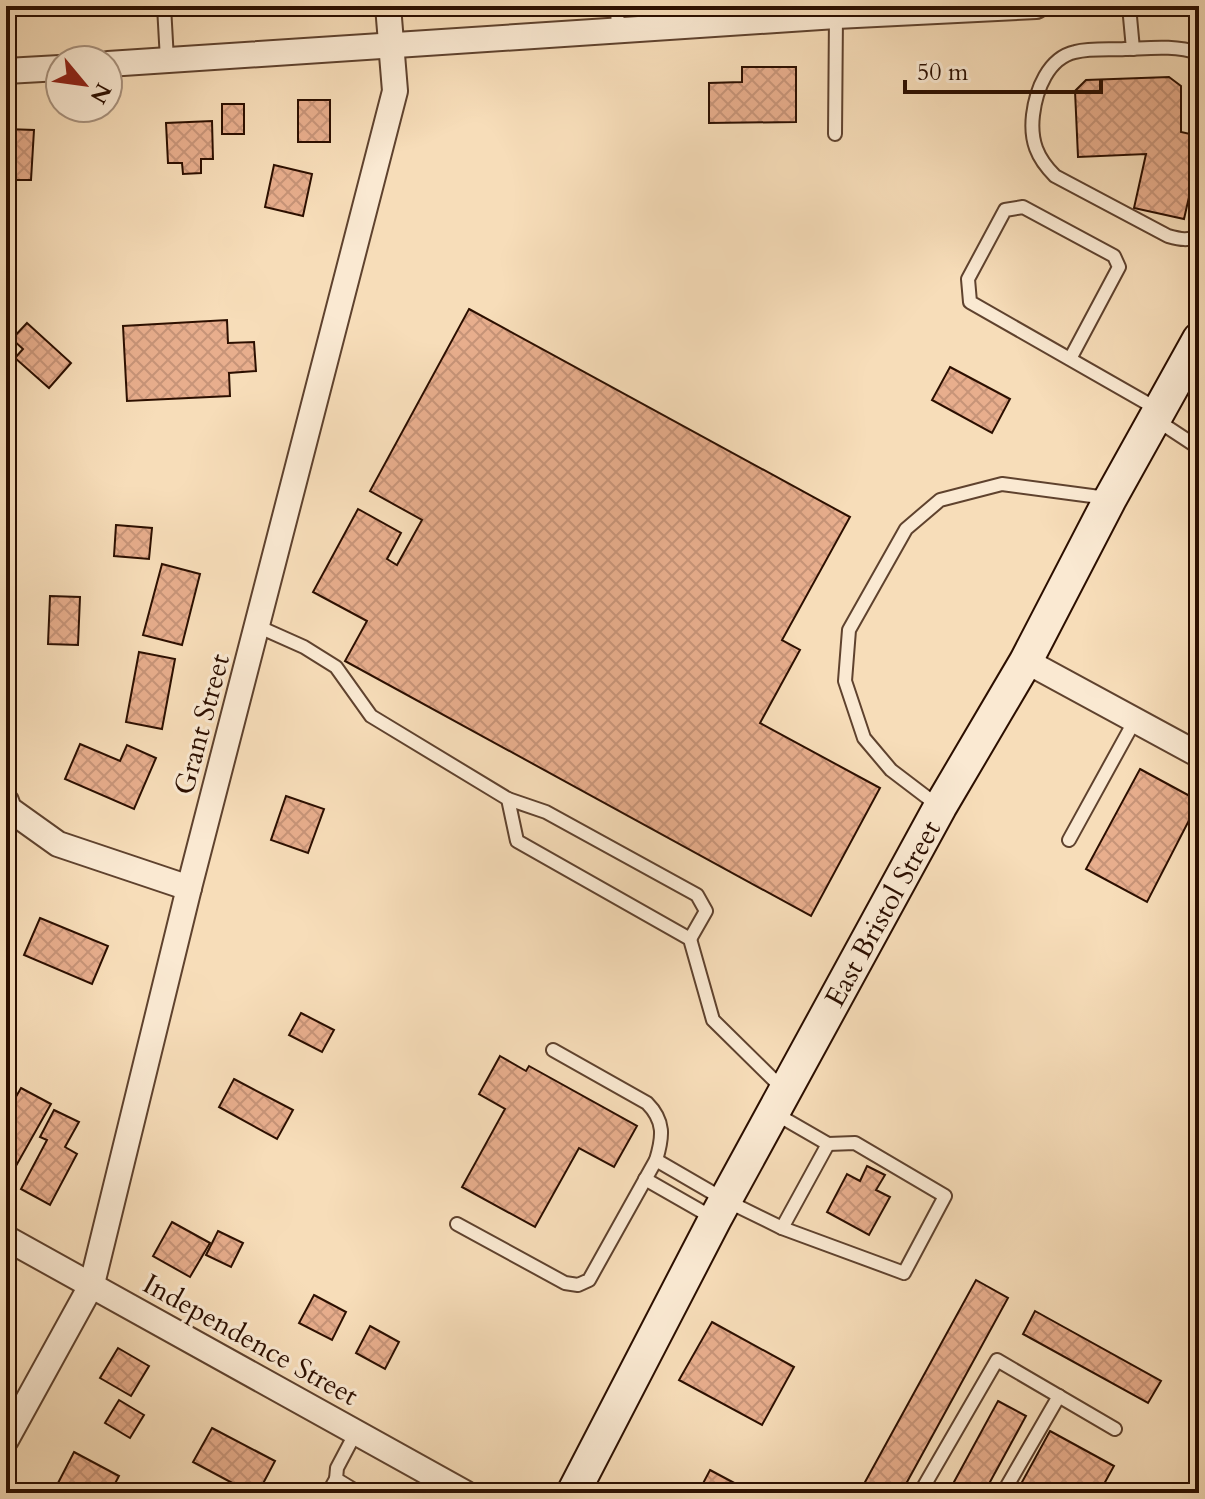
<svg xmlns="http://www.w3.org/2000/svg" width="1205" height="1499" viewBox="0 0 1205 1499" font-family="Cardo,serif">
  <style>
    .building { fill: url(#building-cross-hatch); stroke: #2c0f00; stroke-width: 2 }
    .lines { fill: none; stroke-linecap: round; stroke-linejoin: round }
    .lane-casing { stroke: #5f422e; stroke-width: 16 }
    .street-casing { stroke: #5f422e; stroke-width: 28 }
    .secondary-casing { stroke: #2c0f00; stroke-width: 36 }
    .lane { stroke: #fae9d2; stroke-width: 12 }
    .street { stroke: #fae9d2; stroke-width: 24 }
    .secondary { stroke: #fae9d2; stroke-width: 32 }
    .labels { text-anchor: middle; stroke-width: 6; stroke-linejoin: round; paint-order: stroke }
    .street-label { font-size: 28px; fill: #2c0f00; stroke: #fae9d2 }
  </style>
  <defs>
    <pattern id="building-cross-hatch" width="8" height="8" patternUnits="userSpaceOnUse" patternTransform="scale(2)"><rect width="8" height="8" fill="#e8ae8d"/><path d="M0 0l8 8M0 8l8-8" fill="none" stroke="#c79478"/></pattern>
  </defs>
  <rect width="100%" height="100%" fill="#f7ddb9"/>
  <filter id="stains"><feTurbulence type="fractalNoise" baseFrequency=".0025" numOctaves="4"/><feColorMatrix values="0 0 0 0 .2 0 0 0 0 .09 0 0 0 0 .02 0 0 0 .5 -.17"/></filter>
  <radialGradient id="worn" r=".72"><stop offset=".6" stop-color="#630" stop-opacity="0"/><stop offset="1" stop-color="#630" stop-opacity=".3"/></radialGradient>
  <!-- building -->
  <g class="building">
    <path d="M6,6H85V8L6,12Z"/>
    <path d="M742,67H796V122L709,123V83L742,82Z"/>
    <path d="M1169,77L1181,86V132L1199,136V153L1184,219L1134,208L1146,154L1078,157L1075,91L1086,80Z"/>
    <rect x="298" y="100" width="32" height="42"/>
    <rect x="222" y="104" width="22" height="30"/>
    <path d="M212,121L213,159H201V173L183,174L182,163H168L166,123Z"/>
    <path d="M6,129L34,130L31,180H6Z"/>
    <path d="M274,165L312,174L303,216L265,207Z"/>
    <path d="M469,309L850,517L782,640L800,650L760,723L880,788L811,916L345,661L367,621L313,592L358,509L401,533L387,559L397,565L422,520L370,491Z"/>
    <path d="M227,320L228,343L254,342L256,371L229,373L230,396L127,401L123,326Z"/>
    <path d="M27,323L71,363L49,388L15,358L23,349L12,339Z"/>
    <path d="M950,367L1010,399L992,433L932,400Z"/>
    <path d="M116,525L152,528L149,559L114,556Z"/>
    <path d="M162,564L200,574L182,645L143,635Z"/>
    <path d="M50,596L80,597L78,645L48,644Z"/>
    <path d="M139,652L175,659L162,729L126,722Z"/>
    <path d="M80,744L120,761L127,745L156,758L134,809L65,779Z"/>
    <path d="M1140,769L1199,801L1147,902L1086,869Z"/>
    <path d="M286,796L324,809L308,853L271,840Z"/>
    <path d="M40,918L108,946L92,984L24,955Z"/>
    <path d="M301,1013L334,1030L322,1052L289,1035Z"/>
    <path d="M500,1056L526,1071L529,1066L637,1126L614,1167L579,1148L535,1227L462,1187L505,1109L479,1094Z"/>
    <path d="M234,1079L293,1110L277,1139L219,1107Z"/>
    <path d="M21,1088L51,1104L12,1173L6,1170V1114Z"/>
    <path d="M54,1110L79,1122L65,1147L77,1154L50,1205L21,1189L47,1140L40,1137Z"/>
    <path d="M867,1166L885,1175L876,1190L890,1197L869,1235L827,1212L847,1174L860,1181Z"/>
    <path d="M172,1222L210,1243L190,1277L153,1256Z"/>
    <path d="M218,1231L243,1243L231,1267L206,1255Z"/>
    <path d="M976,1280L1008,1298L901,1493H859Z"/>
    <path d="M314,1295L346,1312L332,1340L299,1323Z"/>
    <path d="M1035,1311L1161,1381L1148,1403L1023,1334Z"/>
    <path d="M712,1322L794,1367L762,1425L679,1380Z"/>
    <path d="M370,1326L399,1342L385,1369L356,1353Z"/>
    <path d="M118,1348L149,1366L131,1396L100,1378Z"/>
    <path d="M119,1400L144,1415L130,1438L105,1423Z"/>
    <path d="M998,1401L1026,1416L984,1493H948Z"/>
    <path d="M212,1428L275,1461L258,1493H251L193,1462Z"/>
    <path d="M1050,1431L1114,1466L1099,1493H1016Z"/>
    <path d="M74,1452L119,1476L110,1493H61L64,1488L57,1485Z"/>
    <path d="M710,1470L753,1493H698Z"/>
  </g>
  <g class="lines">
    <!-- lane casing -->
    <g class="lane-casing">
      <g id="lane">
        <path d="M164,6L167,60"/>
        <path d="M617,6L618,31"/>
        <path d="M1129,6L1133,49"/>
        <path d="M1199,53C1174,45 1151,48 1125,49C1110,50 1091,48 1075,52C1048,58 1036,90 1033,115C1030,141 1037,158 1055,176L1168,236C1179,239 1190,242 1199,234"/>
        <path d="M835,134L836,16"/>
        <path d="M1070,359L1119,267L1114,256L1023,207L1005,210L968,279L970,302L1159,410"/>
        <path d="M1155,419L1199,448"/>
        <path d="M257,626L304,647L336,667L371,716L508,799L517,841L690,939L713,1020L782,1088"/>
        <path d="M508,799L546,812L697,895L706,911L690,939"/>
        <path d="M937,805L891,770L864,738L845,681L849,630L906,529L940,500L1002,484L1107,498"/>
        <path d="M1069,840L1135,720"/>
        <path d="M656,1160L725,1200L782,1228L904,1273L945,1196L855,1143L828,1144L776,1114"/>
        <path d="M645,1179L715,1219"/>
        <path d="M457,1224L565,1283L578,1285L589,1280L656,1160C663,1137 665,1121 647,1103L553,1050"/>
        <path d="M782,1228L828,1144"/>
        <path d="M356,1432L337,1468L336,1479L359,1493"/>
        <path d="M328,1493L336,1479"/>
        <path d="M920,1493L997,1360L1115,1429"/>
        <path d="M1003,1493L1059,1396"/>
      </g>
    </g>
    <!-- street casing -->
    <g class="street-casing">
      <g id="street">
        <path d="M108,64L836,16L1036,6"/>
        <path d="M6,71L60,68"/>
        <path d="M1026,661L1199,755"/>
        <path d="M6,801L9,809L58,844L189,888"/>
        <path d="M6,1238L465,1493"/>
        <path d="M6,1440L92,1284L189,888L395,91L388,6"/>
      </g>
    </g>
    <!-- secondary casing -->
    <g class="secondary-casing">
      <path id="secondary" d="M573,1493L715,1219L940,807L1026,661L1110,499L1199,339"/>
    </g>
    <!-- lane -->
    <use href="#lane" class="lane"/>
    <!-- street -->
    <use href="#street" class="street"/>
    <!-- secondary -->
    <use href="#secondary" class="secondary"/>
  </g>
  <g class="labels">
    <!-- street labels -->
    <g class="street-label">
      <text transform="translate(201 724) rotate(-75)" y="10">Grant Street</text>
      <text transform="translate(882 913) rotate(-61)" y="10">East Bristol Street</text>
      <text transform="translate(251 1339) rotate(29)" y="10">Independence Street</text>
    </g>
  </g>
  <!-- margin -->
  <rect width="1205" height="1499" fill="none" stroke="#f7ddb9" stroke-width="32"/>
  <rect x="8" y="8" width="1189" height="1483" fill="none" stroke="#2c0f00" stroke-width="4"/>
  <rect x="16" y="16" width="1173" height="1467" fill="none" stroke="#2c0f00" stroke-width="2"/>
  <!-- north arrow -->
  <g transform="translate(84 84) rotate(119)"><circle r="38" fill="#fae9d2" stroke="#a8927e" stroke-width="2"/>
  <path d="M0-6L14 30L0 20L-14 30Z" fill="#8f2418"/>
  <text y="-12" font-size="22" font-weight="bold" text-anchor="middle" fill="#2c0f00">N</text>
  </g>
  <!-- scale -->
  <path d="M905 80v12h196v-12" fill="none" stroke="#2c0f00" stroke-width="4"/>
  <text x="917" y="80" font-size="24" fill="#2c0f00" stroke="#fae9d2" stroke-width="6" paint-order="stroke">50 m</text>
  <rect width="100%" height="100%" filter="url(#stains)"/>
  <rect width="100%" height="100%" fill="url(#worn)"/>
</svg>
